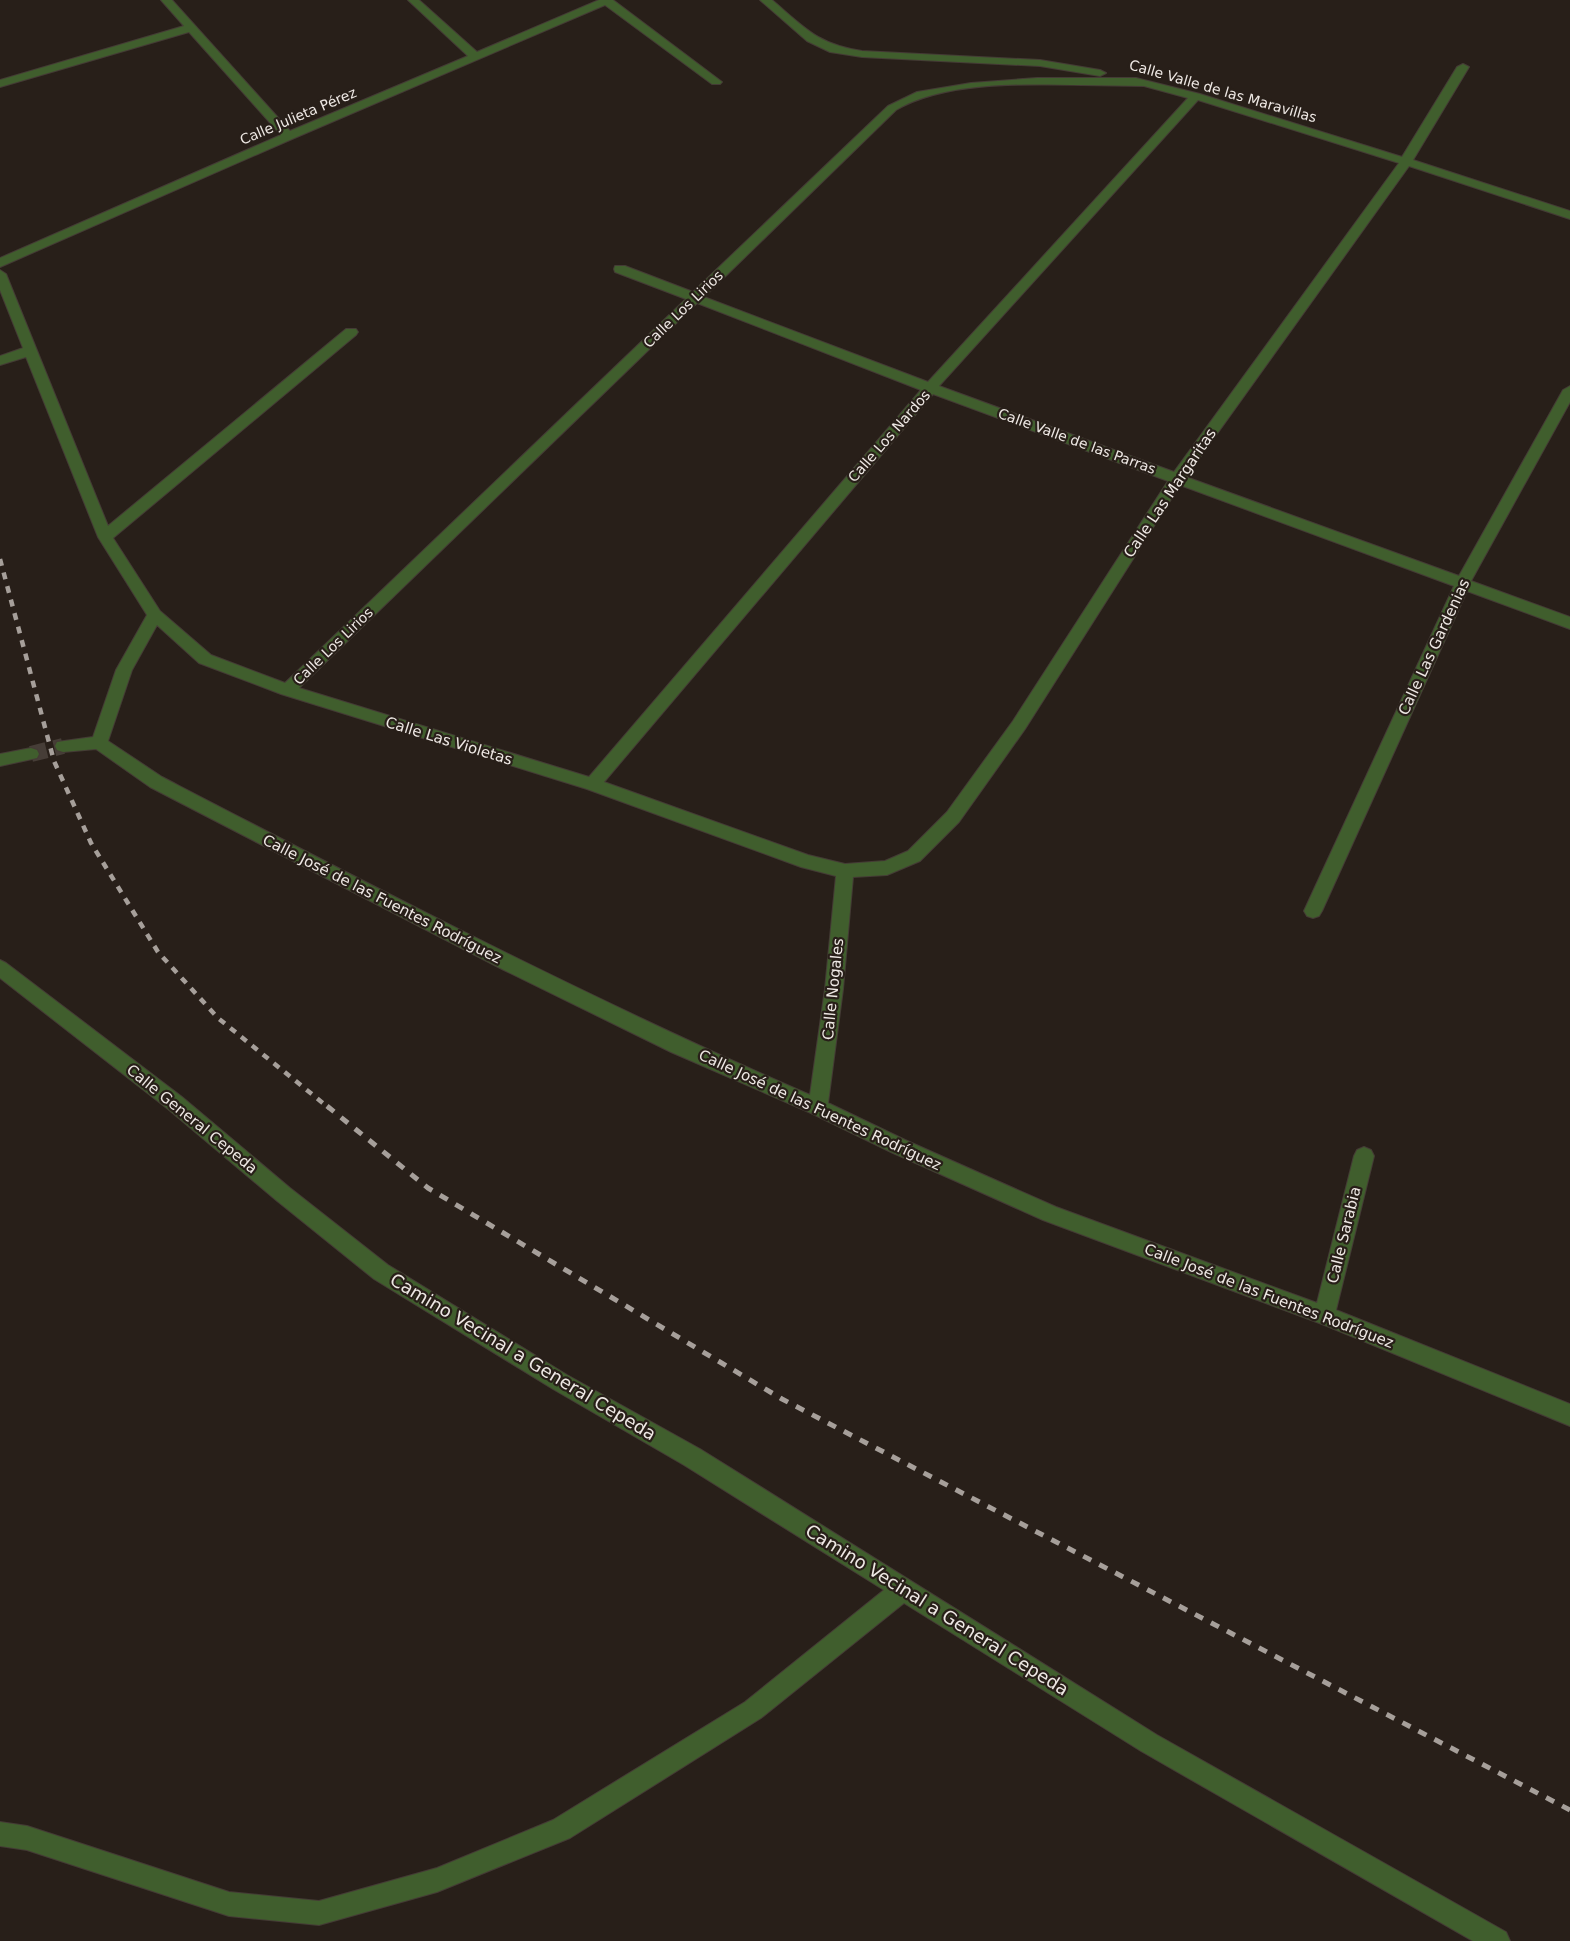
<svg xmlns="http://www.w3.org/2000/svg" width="1570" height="1941" viewBox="0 0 1570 1941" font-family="'DejaVu Sans',sans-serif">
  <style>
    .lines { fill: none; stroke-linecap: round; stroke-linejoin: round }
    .minor-tunnel { stroke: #463d37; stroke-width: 16; stroke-dasharray: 16 8; stroke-linecap: butt }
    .minor-casing { stroke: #443b35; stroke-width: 2 }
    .minor { fill: #405e2d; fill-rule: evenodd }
    .rail-far1 { stroke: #a69f9a; stroke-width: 4.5; stroke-dasharray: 7 7; stroke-linecap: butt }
    .rail { stroke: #a69f9a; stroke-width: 5; stroke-dasharray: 9 9; stroke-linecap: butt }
    .labels { text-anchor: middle; stroke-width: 4.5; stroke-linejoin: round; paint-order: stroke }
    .far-street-label { font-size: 14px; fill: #eee8e4; stroke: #281f19 }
    .street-label { font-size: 15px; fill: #eee8e4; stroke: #281f19 }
    .near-street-label { font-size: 18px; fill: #eee8e4; stroke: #281f19 }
  </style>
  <rect width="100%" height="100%" fill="#281f19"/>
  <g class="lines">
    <!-- minor-tunnel -->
    <path class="minor-tunnel" d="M31,754L63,746"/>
    <!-- minor casing -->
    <g class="minor-casing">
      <g id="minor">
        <path d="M161,0H172L290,131L468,56L408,0H419L477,52L599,0H613L722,82L720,84H712L605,5L292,139L0,267V258L281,135L189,32L0,87V80L184,26Z"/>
        <path d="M760,0H772C805,28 817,44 862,51L1040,60L1100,70L1106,73L1100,76L1040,66L862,57L830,52L807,41Z"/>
        <path d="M1463,64L1469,67L1413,160L1570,211V219L1409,166L1186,477L1459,576L1563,390L1570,386V402L1471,581L1570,617V629L1467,591L1322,911L1319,916L1313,918L1307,916L1304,911L1454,586L1180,485L1025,729L959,822L920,861L887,875L853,877L843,989L828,1103L905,1140L1056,1207L1317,1303L1354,1156L1357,1150L1364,1147L1371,1150L1374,1156L1336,1310L1570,1404V1426L1322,1324L1043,1220L891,1152L811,1113L671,1052L504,970L150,787L96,749L63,752L57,750L55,746L57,742L93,737L116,670L147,615L98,537L26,357L0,365V356L23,348L0,290V270L6,274L108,526L346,329H356L358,332L356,335L113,538L160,611L211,655L285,683L686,299L615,272L614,269L615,266H625L693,292L888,106L917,92L971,83L1037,78H1136L1200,94L1402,157L1457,67ZM1081,85L1144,86L1188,98L928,382L704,297L896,110C945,81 1025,84 1081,85ZM1198,100L1399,163L1174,472L939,386ZM697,303L921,390L589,777L299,688ZM933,394L1168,481L1013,721L947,812L908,851L885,861L845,864L808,855L604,782ZM157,625L199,663L281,694L587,789L801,867L836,876L825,989L810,1095C589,999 376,888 162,777L108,741L132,670Z"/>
        <path d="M31,748L37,750L39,754L37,758L0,766V754Z"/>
        <path d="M0,960L6,963L182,1097L290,1188L388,1265L567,1375L700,1449L1157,1735L1506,1932L1510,1941H1473L1141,1751L904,1603L761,1718L570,1838L437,1892L319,1925L229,1916L27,1850L0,1846V1822L27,1826L229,1892L319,1901L437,1868L553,1820L745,1702L884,1590L684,1465L553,1389L374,1279L276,1200L168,1109L0,978Z"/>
      </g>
    </g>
    <!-- minor -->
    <use href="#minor" class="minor"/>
    <!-- rail-far1 -->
    <path class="rail-far1" d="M0,559L54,761L91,843L158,952L218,1018L329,1108"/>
    <!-- rail -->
    <path class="rail" d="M327,1106L428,1188L782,1399L1570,1810"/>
  </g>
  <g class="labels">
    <!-- far-street labels -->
    <g class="far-street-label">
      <text transform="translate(1223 91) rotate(16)" y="5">Calle Valle de las Maravillas</text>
      <text transform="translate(298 116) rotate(-23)" y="5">Calle Julieta Pérez</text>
      <text transform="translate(683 309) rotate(-44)" y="5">Calle Los Lirios</text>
      <text transform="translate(889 436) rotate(-49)" y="5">Calle Los Nardos</text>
      <text transform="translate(1077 441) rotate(20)" y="5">Calle Valle de las Parras</text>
      <text transform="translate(333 646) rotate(-44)" y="5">Calle Los Lirios</text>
    </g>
    <!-- street labels -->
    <g class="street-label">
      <text transform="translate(1170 493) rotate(-56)" y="5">Calle Las Margaritas</text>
      <text transform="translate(1434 647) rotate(-65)" y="5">Calle Las Gardenias</text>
      <text transform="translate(449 741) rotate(17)" y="5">Calle Las Violetas</text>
      <text transform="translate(382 899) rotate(27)" y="5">Calle José de las Fuentes Rodríguez</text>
      <text transform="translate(833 989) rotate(-84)" y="5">Calle Nogales</text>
      <text transform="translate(820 1110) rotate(25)" y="5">Calle José de las Fuentes Rodríguez</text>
      <text transform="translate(192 1119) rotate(39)" y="5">Calle General Cepeda</text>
      <text transform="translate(1344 1235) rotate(-76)" y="5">Calle Sarabia</text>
      <text transform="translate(1269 1296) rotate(21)" y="5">Calle José de las Fuentes Rodríguez</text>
    </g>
    <!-- near-street labels -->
    <g class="near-street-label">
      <text transform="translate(523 1357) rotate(31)" y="6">Camino Vecinal a General Cepeda</text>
      <text transform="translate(937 1610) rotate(32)" y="6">Camino Vecinal a General Cepeda</text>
    </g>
  </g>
</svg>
